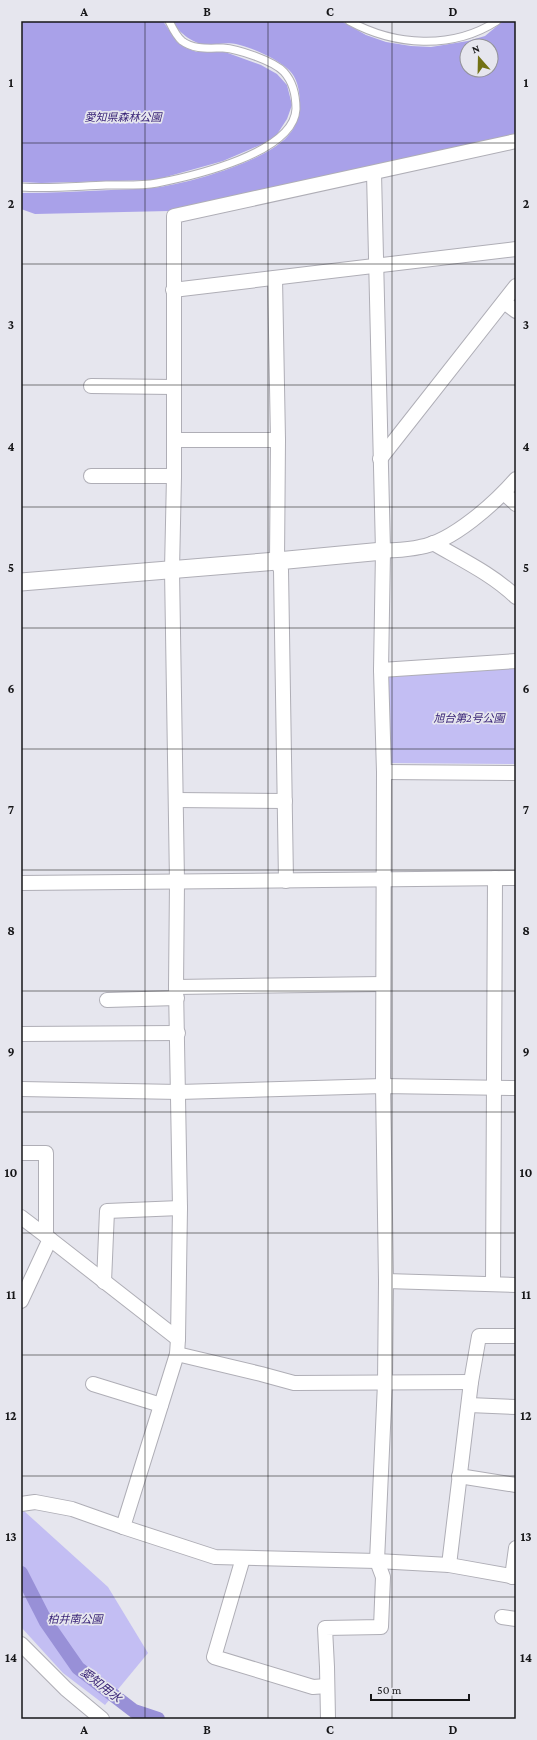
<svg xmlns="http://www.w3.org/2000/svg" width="537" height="1740" viewBox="0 0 537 1740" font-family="'Crimson Pro','Noto Sans JP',serif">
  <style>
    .green { fill: #c3bef3 }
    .forest { fill: #a9a1e9; fill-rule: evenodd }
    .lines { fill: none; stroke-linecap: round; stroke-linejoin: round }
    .canal { stroke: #9890d7; stroke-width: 14 }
    .service-casing { stroke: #afaeb6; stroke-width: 9 }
    .minor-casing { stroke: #afaeb6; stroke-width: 16 }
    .tertiary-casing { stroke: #afaeb6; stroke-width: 19 }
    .service { stroke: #fff; stroke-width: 7 }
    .minor { stroke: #fff; stroke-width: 14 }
    .tertiary { stroke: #fff; stroke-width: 17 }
    .grid { fill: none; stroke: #161618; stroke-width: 1; stroke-opacity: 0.55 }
    .labels { text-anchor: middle; stroke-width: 3.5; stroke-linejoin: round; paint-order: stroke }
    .park-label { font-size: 11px; font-style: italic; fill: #3a2578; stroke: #e6e6ee }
    .water-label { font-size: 12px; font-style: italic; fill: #392376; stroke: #e6e6ee }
    .neatline { fill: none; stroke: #161618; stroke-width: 1.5 }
    .grid-label { font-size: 13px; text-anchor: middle; font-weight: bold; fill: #161618 }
  </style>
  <rect width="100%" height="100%" fill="#e6e6ee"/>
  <!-- green -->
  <g class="green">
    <path d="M516,668V764L390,763L388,677Z"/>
    <path d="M24,1511L108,1587L148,1653L105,1705L63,1673L21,1627V1512Z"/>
  </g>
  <!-- forest -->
  <g class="forest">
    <path d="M21,21H163L177,42L186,48L197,52H225L261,65L277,74L287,85L292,105L287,119L274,139L223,161L155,180L41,183L21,182Z"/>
    <path d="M172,21H341L366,35L386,42L411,46L431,47L468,41L485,36L503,21H516V131L512,136L169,211L35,214L21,209V193C51,193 81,191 111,190C127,189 144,189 160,187C193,182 272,160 291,132C296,126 298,118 299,110C301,98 299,79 289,70C276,58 253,48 236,44C227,42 217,45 209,45C194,45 179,33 172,21ZM467,46H491V70H467Z"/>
  </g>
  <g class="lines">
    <!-- canal -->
    <path class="canal" d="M21,1573L46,1622L78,1668L134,1711L158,1719"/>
    <!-- service casing -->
    <g class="service-casing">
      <g id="service">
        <path d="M349,21C395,46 452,50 497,21"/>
        <path d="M21,187C49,189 78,186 106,185C122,185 141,186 157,183C193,176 294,153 296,109C296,96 293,82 284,72C274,61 238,49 223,48C209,48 194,50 182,41C176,36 172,27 169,21"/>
      </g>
    </g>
    <!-- minor casing -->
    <g class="minor-casing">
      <g id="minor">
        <path d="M275,278L278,440L277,561L281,570L286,881"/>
        <path d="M173,290L516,249"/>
        <path d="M504,302L516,311"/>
        <path d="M91,386L173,387"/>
        <path d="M174,440H278"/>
        <path d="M380,459L516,286"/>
        <path d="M91,476H174"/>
        <path d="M504,493L516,504"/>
        <path d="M433,543C462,560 492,574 516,597"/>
        <path d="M383,551C395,550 408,550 420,547C452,542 495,503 516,479"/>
        <path d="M381,670L516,661"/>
        <path d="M384,772L516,773"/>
        <path d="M176,800L285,801"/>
        <path d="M21,883L516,878"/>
        <path d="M176,987L383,984"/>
        <path d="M107,1000L177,998"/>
        <path d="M21,1034L178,1033"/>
        <path d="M21,1089L179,1092L383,1086L516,1088"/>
        <path d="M21,1153H46V1236"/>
        <path d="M21,1217L50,1239L178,1339"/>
        <path d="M386,1281L516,1285"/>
        <path d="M104,1282L107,1211L180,1208"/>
        <path d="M493,1283L495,878"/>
        <path d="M21,1301L50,1239"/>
        <path d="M177,1354L261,1374L294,1383L471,1382"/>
        <path d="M93,1384L161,1405"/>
        <path d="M469,1405L516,1407"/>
        <path d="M459,1476L516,1485"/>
        <path d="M21,1504L35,1502L72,1509L123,1527L215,1557L377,1561L449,1565L516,1577"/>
        <path d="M123,1527L177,1354L178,1339L180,1208L176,987L177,882L172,570L174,476V216L516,141"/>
        <path d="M243,1558L214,1657L313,1687L327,1686"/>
        <path d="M449,1565L471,1382L479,1336H516"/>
        <path d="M512,1577L516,1548"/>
        <path d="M502,1617L516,1619"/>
        <path d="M21,1644L66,1689L102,1719"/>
        <path d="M328,1719L327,1667L325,1628L381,1627L383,1577L377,1561L385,1383L386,1281L383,1086L384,772L381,670L383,551L374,173"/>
      </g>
    </g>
    <!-- tertiary casing -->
    <g class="tertiary-casing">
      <path id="tertiary" d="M21,582L277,561L383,551"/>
    </g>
    <!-- service -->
    <use href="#service" class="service"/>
    <!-- minor -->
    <use href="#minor" class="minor"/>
    <!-- tertiary -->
    <use href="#tertiary" class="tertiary"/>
  </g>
  <!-- grid -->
  <path class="grid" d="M145,21V1719M268,21V1719M392,21V1719M21,143H516M21,264H516M21,385H516M21,507H516M21,628H516M21,749H516M21,870H516M21,991H516M21,1112H516M21,1233H516M21,1355H516M21,1476H516M21,1597H516"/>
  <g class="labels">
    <!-- park labels -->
    <g class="park-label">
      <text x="123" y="121">愛知県森林公園</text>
      <text x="469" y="722">旭台第2号公園</text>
      <text x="75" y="1623">柏井南公園</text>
    </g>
    <!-- water labels -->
    <g class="water-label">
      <text transform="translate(101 1685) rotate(38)" y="4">愛知用水</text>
    </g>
  </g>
  <!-- border -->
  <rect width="537" height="1740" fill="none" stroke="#e6e6ee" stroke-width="44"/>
  <!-- north arrow -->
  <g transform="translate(479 58) rotate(340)"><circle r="19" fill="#e6e6ee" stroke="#939398"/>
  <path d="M0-3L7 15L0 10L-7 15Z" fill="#727114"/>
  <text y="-6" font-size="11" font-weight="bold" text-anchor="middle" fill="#161618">N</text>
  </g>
  <!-- scale -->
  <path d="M371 1694v6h98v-6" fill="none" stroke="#161618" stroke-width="2"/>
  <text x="377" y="1694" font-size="12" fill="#161618" stroke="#e6e6ee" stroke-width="3" paint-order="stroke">50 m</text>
  <rect x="22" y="22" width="493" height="1696" class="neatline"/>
  <g class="grid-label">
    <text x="84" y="16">A</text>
    <text x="207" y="16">B</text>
    <text x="330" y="16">C</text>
    <text x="453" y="16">D</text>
    <text x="11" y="87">1</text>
    <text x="526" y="87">1</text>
    <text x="11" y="208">2</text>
    <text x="526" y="208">2</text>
    <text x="11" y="329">3</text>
    <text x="526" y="329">3</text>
    <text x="11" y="451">4</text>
    <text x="526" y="451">4</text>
    <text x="11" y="572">5</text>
    <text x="526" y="572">5</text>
    <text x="11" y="693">6</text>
    <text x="526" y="693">6</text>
    <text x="11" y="814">7</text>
    <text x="526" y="814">7</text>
    <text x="11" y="935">8</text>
    <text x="526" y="935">8</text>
    <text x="11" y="1056">9</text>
    <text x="526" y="1056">9</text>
    <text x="11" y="1177">10</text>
    <text x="526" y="1177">10</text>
    <text x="11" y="1299">11</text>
    <text x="526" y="1299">11</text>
    <text x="11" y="1420">12</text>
    <text x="526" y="1420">12</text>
    <text x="11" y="1541">13</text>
    <text x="526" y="1541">13</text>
    <text x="11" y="1662">14</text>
    <text x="526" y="1662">14</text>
    <text x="84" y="1734">A</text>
    <text x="207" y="1734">B</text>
    <text x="330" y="1734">C</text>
    <text x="453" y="1734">D</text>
  </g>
</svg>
